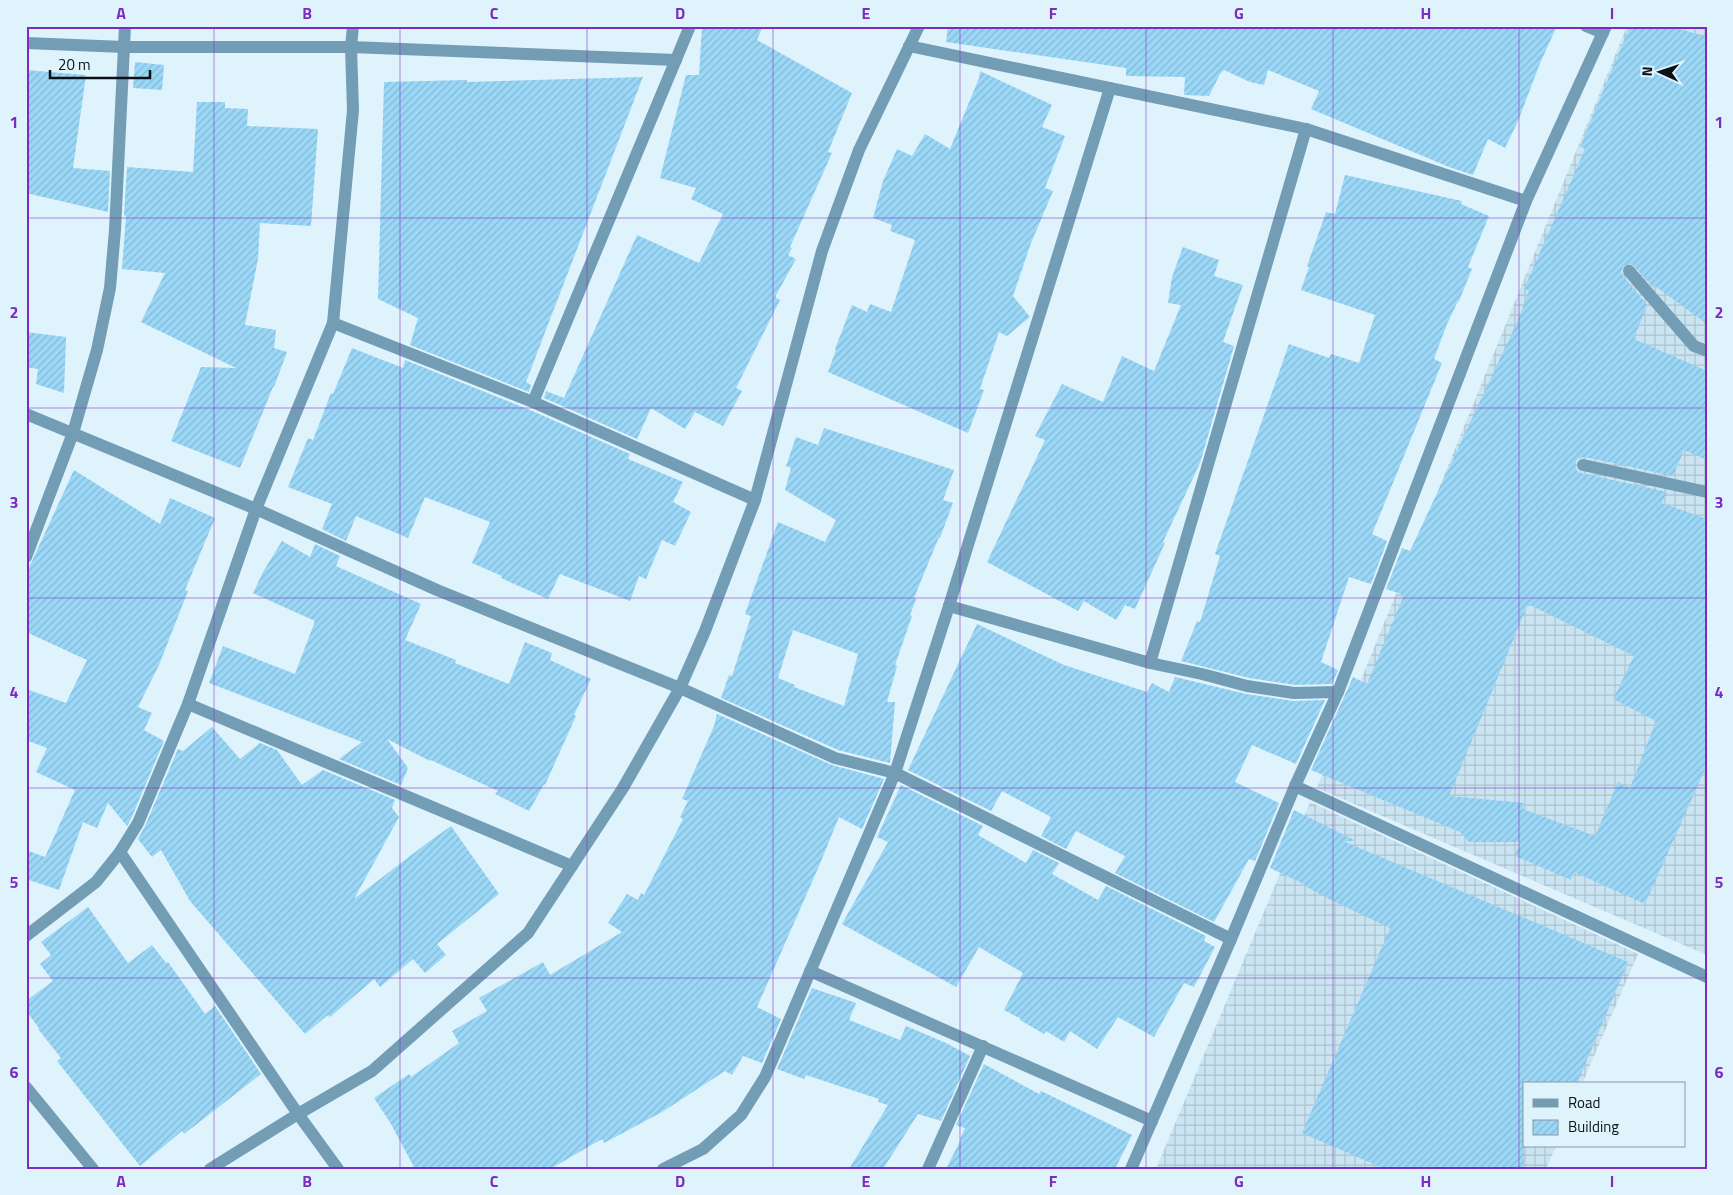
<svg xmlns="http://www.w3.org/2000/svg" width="1733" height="1195" viewBox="0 0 1733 1195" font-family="'Titillium Web',sans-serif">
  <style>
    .industrial { fill: url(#industrial-grid) }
    .building { fill: url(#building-hatch); fill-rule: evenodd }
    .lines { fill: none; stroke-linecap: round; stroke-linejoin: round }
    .service { stroke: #739db4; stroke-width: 12 }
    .minor { stroke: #739db4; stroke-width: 12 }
    .grid { fill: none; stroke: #7b2cbf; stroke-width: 1; stroke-opacity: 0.55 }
    .neatline { fill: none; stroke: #7b2cbf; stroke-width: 2 }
    .grid-label { font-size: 16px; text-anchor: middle; font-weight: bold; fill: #7b2cbf }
  </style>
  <defs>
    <pattern id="industrial-grid" width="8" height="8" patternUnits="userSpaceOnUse" patternTransform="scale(1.25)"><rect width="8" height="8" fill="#cbe4f2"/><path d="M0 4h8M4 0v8" fill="none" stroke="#adc3cf"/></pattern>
    <pattern id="building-hatch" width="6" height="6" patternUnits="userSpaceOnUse" patternTransform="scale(1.25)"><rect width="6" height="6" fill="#9bd7f7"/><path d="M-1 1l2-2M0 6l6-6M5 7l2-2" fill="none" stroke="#84b8d3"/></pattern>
  </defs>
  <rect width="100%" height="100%" fill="#dff3fd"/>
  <!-- industrial -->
  <g class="industrial">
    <path d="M1627,26H1707V955L1317,788Z"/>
    <path d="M1310,802L1638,954L1582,1084H1524V1146H1556L1546,1169H1156Z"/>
  </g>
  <!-- building -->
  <g class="building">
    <path d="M702,26H763L757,40L852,93L828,152L832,153L790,247L792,248L788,255L796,259L776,295V298L780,300L736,388L742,391L723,426L695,412L685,429L651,408L637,439L544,398L546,391L564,398L637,235L699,263L723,214L691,199L696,188L660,178L686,75H699Z"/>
    <path d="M948,26H1557L1541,61L1518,121L1505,148L1488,139L1473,175L1449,167L1311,109L1319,91L1268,70L1264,85L1250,82L1224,70L1220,74L1209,96L1184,95L1185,77L1126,76V68L946,42Z"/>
    <path d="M1630,26H1669L1707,37V324L1655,286L1654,288L1632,264L1624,265L1621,272L1623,276L1647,305L1634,339L1707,371V460L1684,450L1673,476L1585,457L1577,459L1575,464L1577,471L1581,473L1667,492L1662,503L1707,519V765L1645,904L1574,872L1571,880L1515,856L1520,842H1469L1460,832L1311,770L1353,677L1367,684L1404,595L1386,589L1402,548L1410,551L1519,318L1529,291L1524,289L1585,149L1580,147ZM1528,604L1634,656L1613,699L1656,721L1630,788L1618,782L1595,836L1523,809L1524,803L1449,796Z"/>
    <path d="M135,62L164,65L162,90L133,88Z"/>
    <path d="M26,70L86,75L73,168L110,171L108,212L26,193Z"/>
    <path d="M980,71L1052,105L1042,127L1065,136L1045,188L1053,191L1031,243L1013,296L1030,317L1007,336L999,332L980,389L984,390L968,433L828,372L836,350L835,349L852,305L867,312L870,304L891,312L915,240L890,231L892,225L873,218L883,181L897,149L912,156L925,134L950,149L979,78Z"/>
    <path d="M643,77L526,382L531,385L529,392L410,345L418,318L378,299L384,82L467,80V82Z"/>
    <path d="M197,102H225V108L248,109L247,126L318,129L311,226L260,223L258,259L245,325L276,330L274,348L287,352L274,387H273L240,468L171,441L201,367L236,368L141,322L165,273L122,269L126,216L124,215L127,167L193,172Z"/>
    <path d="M1345,175L1462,201L1461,204L1489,216L1468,267L1472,269L1459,301H1458L1447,324L1434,359L1442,363L1372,534L1387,541L1371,584L1349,577L1321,662L1338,670L1332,684L1295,685L1249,678L1181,661L1197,621L1200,622L1220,556L1215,554L1289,344L1329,358L1331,354L1359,363L1375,315L1301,290L1309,267L1307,266L1326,212L1335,214Z"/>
    <path d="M1183,247L1219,260L1214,276L1243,285L1223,342L1234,346L1200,463L1163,542L1165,543L1135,609L1125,605L1116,620L1084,601L1078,611L987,562L1045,440L1035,436L1062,384L1103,402L1122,356L1154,371L1181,305L1168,303L1172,277Z"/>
    <path d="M26,332L66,337L64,393L36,384L38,369L26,367Z"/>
    <path d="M352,348L403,368L405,360L530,410L630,454L628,459L683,482L673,502L691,512L675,546L662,540L646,579L639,576L630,601L560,574L548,599L501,578L502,576L472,563L490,522L425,497L408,538L356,516L346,541L322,529L332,504L288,487L308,438L313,440L331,393L333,394Z"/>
    <path d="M824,428L954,470L943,500L953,503L940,538L939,537L914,598L916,599L910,615L912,616L895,665L897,666L887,702H895L890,763L838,750L721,698L729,675L732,676L751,616L745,614L778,522L825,542L836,520L785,490L791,468L786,466L796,437L818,445ZM793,630L858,654L844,706L794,687L795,685L778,678Z"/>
    <path d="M74,470L160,524L170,498L215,518L185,590L188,591L159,665L138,707L152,713L144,730L164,741L131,819L127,826L108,803L97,828L83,822L59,890L26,879V850L45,857L75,790L36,772L47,748L26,740V689L66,703L87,660L26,632V574Z"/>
    <path d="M282,541L310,557L315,544L340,556L336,566L421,604L405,640L456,660L455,663L509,684L525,642L552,653L550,660L591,679L574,715L576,716L545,785L544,784L529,811L495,794L498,791L431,760L430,761L387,739L408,768L401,785L339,759L362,742L209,683L223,646L295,674L315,621L253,593L263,572Z"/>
    <path d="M977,624L1064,665L1147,692L1152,683L1169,692L1175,677L1246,694L1293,701L1325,700L1296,764L1252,745L1235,782L1279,803L1255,861L1249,859L1214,922L1115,873L1125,856L1076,831L1066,849L1041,836L1051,817L1002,791L991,811L908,770Z"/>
    <path d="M717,714L832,765L884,779L862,829L839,817L819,866L757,1007L781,1019L762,1063L743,1056L732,1075L725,1071L662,1112L604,1143L602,1139L550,1169H415L391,1124L374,1098L409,1074L411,1077L459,1043L452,1031L487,1011L479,998L543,962L550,975L622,932L608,923L627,894L638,900L641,893L644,895L683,819L680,817L688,801L682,799L714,726Z"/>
    <path d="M212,727L240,759L260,743L277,750L302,785L323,770L395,800L392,808L399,817L354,899L427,843L451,826L499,894L437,944L446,955L425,973L413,959L380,987L374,979L330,1017L328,1015L305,1034L190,901L161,850L152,857L138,839L145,826L178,749L183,751Z"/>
    <path d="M901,785L983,826L978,835L1026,863L1033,850L1059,863L1052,874L1098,900L1106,886L1206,936L1204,941L1215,947L1194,987L1184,983L1154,1037L1118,1017L1097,1049L1070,1031L1064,1042L1046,1031L1044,1034L1020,1020L1021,1019L1004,1010L1023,973L979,947L956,987L842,924L888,842L877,837Z"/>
    <path d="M1294,810L1356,841H1343L1628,962L1577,1084H1524V1169H1385L1302,1133L1390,928L1331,900L1305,886L1306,885L1270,868Z"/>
    <path d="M88,907L128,963L152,945L166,963L168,962L205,1014L215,1006L261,1074L184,1134L182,1131L140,1166L57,1061L61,1058L38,1029L39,1028L26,1011V1001L53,981L40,964L51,955L41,942Z"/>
    <path d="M812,988L856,1003L849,1020L900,1040L906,1026L946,1043L970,1056L941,1121L918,1114L883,1169H849L888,1105L878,1102L879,1099L827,1082L806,1075L804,1079L777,1069Z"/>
    <path d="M984,1064L1039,1094L1041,1091L1132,1135L1115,1169H946L961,1139H960L965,1128L956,1125Z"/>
  </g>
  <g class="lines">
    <!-- service -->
    <g class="service">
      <path d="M1629,271L1694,346L1707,351"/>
      <path d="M1583,465L1707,492"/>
    </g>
    <!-- minor -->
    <g class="minor">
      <path d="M1586,26L1603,33"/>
      <path d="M26,43L124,47H351L676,60"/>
      <path d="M909,46L1306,129L1526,201"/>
      <path d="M333,323L533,402L755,500"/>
      <path d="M533,402L690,26"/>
      <path d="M26,414L256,509L437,590L680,688L835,758L895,773L1231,939"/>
      <path d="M26,557L73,433L97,350L110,288L115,230L125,26"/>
      <path d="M949,606L1150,663L1202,674L1247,686L1294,693L1338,692"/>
      <path d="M1150,663L1306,129"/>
      <path d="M188,704L572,866"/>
      <path d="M1295,786L1707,977"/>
      <path d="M120,852L298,1114L338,1169"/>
      <path d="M26,936L96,882L120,852L138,823L188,704L256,509L333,323L353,110L351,47L353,26"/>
      <path d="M810,971L1152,1121"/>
      <path d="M26,1087L93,1169"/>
      <path d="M210,1169L298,1114L372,1071L528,933L623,788L680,688L705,631L755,500L822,251L859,150L919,26"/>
      <path d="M663,1169L703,1149L741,1115L765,1077L895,773L949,606L1110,88"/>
      <path d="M928,1169L983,1046"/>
      <path d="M1131,1169L1231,939L1295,786L1338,692L1526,201L1606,26"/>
    </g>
  </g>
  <!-- grid -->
  <path class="grid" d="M214,26V1169M400,26V1169M587,26V1169M773,26V1169M960,26V1169M1146,26V1169M1333,26V1169M1519,26V1169M26,218H1707M26,408H1707M26,598H1707M26,788H1707M26,978H1707"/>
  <!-- border -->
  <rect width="1733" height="1195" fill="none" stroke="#dff3fd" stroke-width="55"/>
  <!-- legend -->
  <rect x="1523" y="1082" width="162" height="65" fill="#dff3fd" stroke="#8a99a1"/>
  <rect x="1533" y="1099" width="25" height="8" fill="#739db4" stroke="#8a99a1"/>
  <text x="1568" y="1108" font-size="15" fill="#0a1217">Road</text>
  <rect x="1533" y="1120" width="25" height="15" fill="url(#building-hatch)" stroke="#8a99a1"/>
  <text x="1568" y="1132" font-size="15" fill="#0a1217">Building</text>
  <!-- north arrow -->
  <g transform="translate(1660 72) rotate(273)" stroke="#dff3fd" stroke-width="4" paint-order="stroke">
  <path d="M0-4L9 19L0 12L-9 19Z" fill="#0a1217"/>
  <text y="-8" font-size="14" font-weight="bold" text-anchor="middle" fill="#0a1217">N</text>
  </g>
  <!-- scale -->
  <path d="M50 70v8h100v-8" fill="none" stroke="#0a1217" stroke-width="2.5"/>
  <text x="58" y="70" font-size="15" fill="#0a1217" stroke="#dff3fd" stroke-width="4" paint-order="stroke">20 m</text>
  <rect x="28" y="28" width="1678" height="1140" class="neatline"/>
  <g class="grid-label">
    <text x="121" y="19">A</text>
    <text x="307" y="19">B</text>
    <text x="494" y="19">C</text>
    <text x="680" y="19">D</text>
    <text x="866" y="19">E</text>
    <text x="1053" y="19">F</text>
    <text x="1239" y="19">G</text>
    <text x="1426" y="19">H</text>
    <text x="1612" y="19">I</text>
    <text x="14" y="128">1</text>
    <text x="1719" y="128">1</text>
    <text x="14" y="318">2</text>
    <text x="1719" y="318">2</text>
    <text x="14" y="508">3</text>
    <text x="1719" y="508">3</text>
    <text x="14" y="698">4</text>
    <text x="1719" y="698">4</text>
    <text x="14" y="888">5</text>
    <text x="1719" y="888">5</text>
    <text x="14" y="1078">6</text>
    <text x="1719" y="1078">6</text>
    <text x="121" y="1187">A</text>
    <text x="307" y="1187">B</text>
    <text x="494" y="1187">C</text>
    <text x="680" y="1187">D</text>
    <text x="866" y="1187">E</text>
    <text x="1053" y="1187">F</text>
    <text x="1239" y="1187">G</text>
    <text x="1426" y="1187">H</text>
    <text x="1612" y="1187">I</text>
  </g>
</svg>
